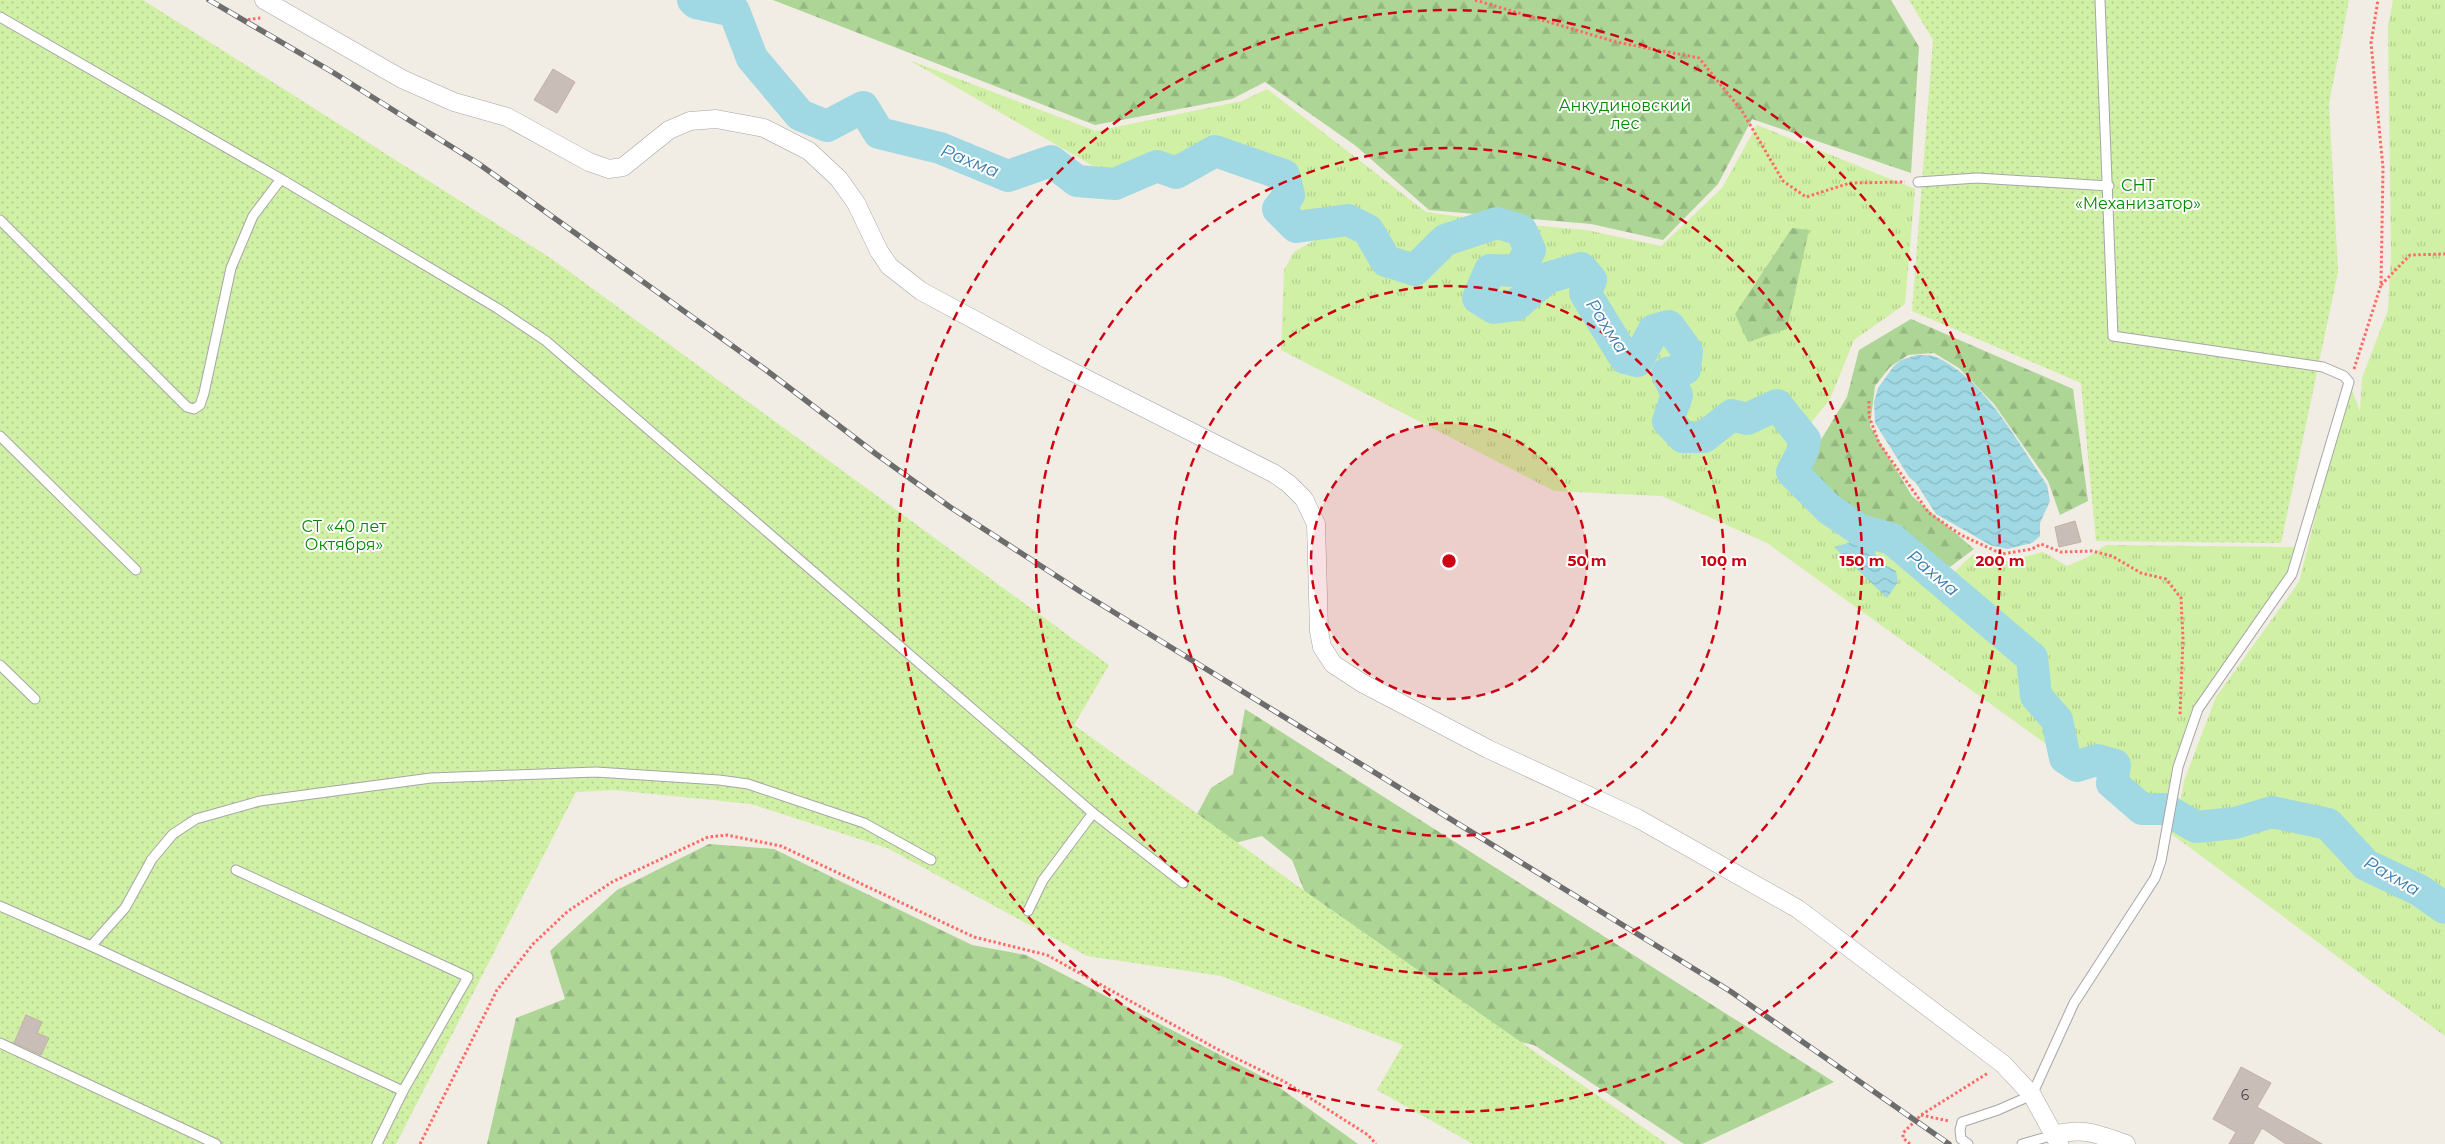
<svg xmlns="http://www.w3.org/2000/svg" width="2445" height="1144" viewBox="0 0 2445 1144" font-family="Montserrat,sans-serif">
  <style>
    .grass { fill: url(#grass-tufts) }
    .forest { fill: url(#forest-firs) }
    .garden { fill: url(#garden-dots) }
    .water { fill: url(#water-waves) }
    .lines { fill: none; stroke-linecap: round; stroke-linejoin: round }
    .river { stroke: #a0d9e3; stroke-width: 32 }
    .building { fill: #c9bdb7; stroke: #c4b0a5 }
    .lane-casing { stroke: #a6a6a6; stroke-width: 11 }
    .street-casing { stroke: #a6a6a6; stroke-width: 19 }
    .path { stroke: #ff6b67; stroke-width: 3; stroke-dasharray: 2.5 2.5; stroke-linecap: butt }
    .lane { stroke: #fff; stroke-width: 9 }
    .street { stroke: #fff; stroke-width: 18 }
    .rail-casing { stroke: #6d6d6d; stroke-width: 5.5 }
    .rail { stroke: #fff; stroke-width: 4; stroke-dasharray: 11; stroke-linecap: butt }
    .ring { fill: none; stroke: #ce0011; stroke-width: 2.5; stroke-dasharray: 9 6 }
    .labels { text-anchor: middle; stroke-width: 4; stroke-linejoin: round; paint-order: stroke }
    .number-label { font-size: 14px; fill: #4a4645 }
    .park-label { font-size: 16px; fill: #008a00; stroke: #fff }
    .water-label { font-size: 18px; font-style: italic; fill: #3c7ba9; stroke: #fff }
    .centre { fill: #ce0011; stroke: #fff; stroke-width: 2.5 }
    .ring-label { font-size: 15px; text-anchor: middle; font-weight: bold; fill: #ce0011; stroke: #fff; stroke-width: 4; stroke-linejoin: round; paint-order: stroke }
  </style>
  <defs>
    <pattern id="grass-tufts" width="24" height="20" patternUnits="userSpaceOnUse" patternTransform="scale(1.25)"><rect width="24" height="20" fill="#d0f0a5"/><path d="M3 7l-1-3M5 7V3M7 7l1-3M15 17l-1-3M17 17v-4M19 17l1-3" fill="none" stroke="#b2cd8e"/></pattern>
    <pattern id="forest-firs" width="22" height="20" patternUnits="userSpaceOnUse" patternTransform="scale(1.25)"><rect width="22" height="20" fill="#add595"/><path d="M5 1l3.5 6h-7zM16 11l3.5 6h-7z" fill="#94b680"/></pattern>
    <pattern id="garden-dots" width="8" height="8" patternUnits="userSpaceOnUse" patternTransform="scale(1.25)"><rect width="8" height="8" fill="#d0f0a5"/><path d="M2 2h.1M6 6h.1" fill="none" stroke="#b2cd8e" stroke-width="1.8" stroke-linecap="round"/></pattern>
    <pattern id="water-waves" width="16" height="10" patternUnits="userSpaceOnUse" patternTransform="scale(1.25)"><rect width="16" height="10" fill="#a0d9e3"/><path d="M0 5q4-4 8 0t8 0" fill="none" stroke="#89bac2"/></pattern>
  </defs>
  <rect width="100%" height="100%" fill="#f1ece4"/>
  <!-- grass -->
  <g class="grass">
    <path d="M2393,0H2445V902L2430,891L2370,861L2331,820L2272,807L2231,818L2199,820L2179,810L2184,781L2216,697L2299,582L2349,382L2360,411L2362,378L2388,310L2391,254L2388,26Z"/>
    <path d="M909,60L1096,131L1242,101L1267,89L1426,212L1484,220L1433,238L1410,261L1391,254L1371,222L1345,212L1301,218L1286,208L1295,194L1290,170L1214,144L1176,165L1154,159L1114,178Z"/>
    <path d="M1757,125L1915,189L1905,304L1854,340L1830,399L1806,429L1776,399L1746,409L1727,411L1694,430L1678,417L1684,396L1677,382L1694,373V353L1674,319L1657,320L1630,349L1594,293L1598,280L1587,262L1553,266L1515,293L1498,294L1497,281L1528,275L1540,247L1531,225L1586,230L1661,246L1722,188Z"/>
    <path d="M1338,227L1363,236L1382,270L1418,280L1453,244L1503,234L1517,249L1509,262L1484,263L1470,301L1494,316L1518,315L1553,284L1577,282L1576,292L1621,363L1641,366L1665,337L1675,363L1660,372L1667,395L1662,421L1675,439L1694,447L1735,422L1750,425L1777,415L1796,446L1785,475L1854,532L1889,548L2024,663L2028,695L2051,722L2053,749L1767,543L1662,496L1554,491L1281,350L1284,270L1294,252Z"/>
    <path d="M2106,545L2295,547L2288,573L2196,704L2174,764L2165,803L2143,802L2120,781V764L2100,754L2079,758L2069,748L2061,716L2039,693L2036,655L1948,578L1972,555L2006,561L2043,552L2067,566L2086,558Z"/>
    <path d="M2272,819L2324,829L2363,870L2445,915V1036L2170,833L2172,820L2194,831L2237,830Z"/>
  </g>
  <!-- forest -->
  <g class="forest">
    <path d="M773,0H1891L1919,47L1911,173L1752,119L1718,184L1663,240L1591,224L1429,210L1356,146L1265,82L1232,99L1095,125Z"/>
    <path d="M1792,228L1809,230L1787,329L1748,342L1735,314Z"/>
    <path d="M1911,319L2073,389L2088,501L2060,515L2048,481L1994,404L1959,368L1934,353L1908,355L1890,367L1875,386L1870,426L1912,496L1974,549L1950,567L1875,522L1838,504L1807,471L1819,443L1847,397L1859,350Z"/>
    <path d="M1245,709L1834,1082L1702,1144H1684L1534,1045L1463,1029L1321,933L1292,860L1262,836L1204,851L1184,839L1211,788L1233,774Z"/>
    <path d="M709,844L774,849L972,945L1026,955L1269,1080L1358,1144H487L516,1018L565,999L550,951L617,890Z"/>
  </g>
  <!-- garden -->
  <g class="garden">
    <path d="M0,0H143L552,259L1109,665L1074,725L1299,887L1667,1144H1473L1377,1090L1403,1045L1221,976L1087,956L887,848L751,804L614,790L576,792L396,1144H0Z"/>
    <path d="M1909,0H2349L2329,104L2338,272L2281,543L2096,541L2081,383L1912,311L1933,40Z"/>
  </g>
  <!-- water -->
  <g class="water">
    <path d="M1917,355C1923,355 1931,355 1936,357C1984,378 2018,443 2047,485L2050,501L2040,523V536L2032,543L2007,549L1990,545L1936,514L1916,483L1909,477L1875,423L1874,402L1878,388L1893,367L1901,360Z"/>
    <path d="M1859,540L1872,545L1879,562L1896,571L1898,582L1887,598L1834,547Z"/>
  </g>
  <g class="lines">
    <!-- river -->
    <path class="river" d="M693,0L696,3L734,11L752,58L800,115L827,126L863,107L879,133L940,148L1008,176L1051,161L1077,181L1115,184L1157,166L1176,173L1215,151L1284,175L1289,195L1278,209L1296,227L1348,220L1368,230L1386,261L1415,270L1445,240L1497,223L1521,230L1530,250L1518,271L1490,270L1478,298L1494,308L1516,305L1547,278L1581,268L1591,280L1585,293L1625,358L1637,361L1654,330L1669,326L1687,351L1685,369L1667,373L1677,395L1668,421L1683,437H1704L1732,415L1747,419L1777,405L1805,440L1802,453L1792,472L1829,509L1860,530L1892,539L2032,658L2036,696L2057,720L2065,758L2077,766L2097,760L2115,765L2112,783L2142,809H2165L2196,827L2235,823L2272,812L2328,824L2366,865L2419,890L2445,908"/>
  </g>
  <!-- building -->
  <g class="building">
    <path d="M553,69L575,82L557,113L534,100Z"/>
    <path d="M2075,521L2081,542L2059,547L2055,527Z"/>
    <path d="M26,1015L42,1022L37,1033L49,1038L41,1055L14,1043Z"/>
    <path d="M2241,1067L2271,1083L2257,1107L2322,1144H2286L2262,1128L2253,1144H2229L2236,1132L2213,1119Z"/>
  </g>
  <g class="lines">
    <!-- lane casing -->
    <g class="lane-casing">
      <g id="lane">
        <path d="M0,17L281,179L497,308L546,341L1093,813L1183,883"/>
        <path d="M1918,182L1977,178L2109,186"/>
        <path d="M0,220L187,407L194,409L200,405L204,393L231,268L253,216L281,179"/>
        <path d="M0,436L136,570"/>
        <path d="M0,665L35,699"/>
        <path d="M236,870L468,977L403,1091L377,1144"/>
        <path d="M0,906L91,946L403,1091"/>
        <path d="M1028,911L1043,880L1093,813"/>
        <path d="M91,946L125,908L152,859L173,834L196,819L260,801L431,778L596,772L719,780L748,784L864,823L931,860"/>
        <path d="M0,1043L216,1144"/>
        <path d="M1968,1144L1961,1139L1960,1130L1962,1122L1998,1110L2032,1095L2074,1003L2155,878L2161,861L2178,767L2198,709L2292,574L2349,382L2344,376L2323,367L2113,336L2100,0"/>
        <path d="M2022,1144L2054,1135"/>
      </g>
    </g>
    <!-- street casing -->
    <g class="street-casing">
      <g id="street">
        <path d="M264,0L402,79L454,102L507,117L589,162L609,169L623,167L669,130L690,121L716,119L764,128L809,151L839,179L856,203L879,251L889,266L921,291L1047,359L1275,474L1289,484L1304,499L1316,524L1319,631L1322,647L1333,664L1362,683L1488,749L1637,818L1798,909L2003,1064L2032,1095L2059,1144"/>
        <path d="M2054,1135C2085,1127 2097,1134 2126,1144"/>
      </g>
    </g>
    <!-- path -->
    <g class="path">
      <path d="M1475,0L1616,42L1699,58L1742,111L1783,181L1806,197L1850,183L1905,182"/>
      <path d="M243,20L261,18"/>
      <path d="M2381,285L2410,255L2445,254"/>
      <path d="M2354,369L2381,285L2383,168L2371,43L2378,0"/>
      <path d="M1869,401V416L1879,443L1929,513L1961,535L2002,554L2032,549L2041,544L2061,552L2092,551L2112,556L2141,573L2166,579L2181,598L2183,639L2180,715"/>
      <path d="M1921,1115L1949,1121"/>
      <path d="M420,1144L497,990L533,944L568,911L612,882L708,837L727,835L781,846L974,937L1047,955L1217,1049L1285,1082L1368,1135L1376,1144"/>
      <path d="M1910,1144L1903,1138V1133L1921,1115L1988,1073"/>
    </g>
    <!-- lane -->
    <use href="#lane" class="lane"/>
    <!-- street -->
    <use href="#street" class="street"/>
    <!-- rail casing -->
    <g class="rail-casing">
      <path id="rail" d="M209,0L334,73L479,164L766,370L876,454L950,507L1081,592L1730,991L1949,1144"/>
    </g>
    <!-- rail -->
    <use href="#rail" class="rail"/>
  </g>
  <!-- distance rings -->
  <circle cx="1449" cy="561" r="138" fill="#ce0011" fill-opacity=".12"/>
  <g class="ring">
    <circle cx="1449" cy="561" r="138"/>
    <circle cx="1449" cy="561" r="275"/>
    <circle cx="1449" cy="561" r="413"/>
    <circle cx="1449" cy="561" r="551"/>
  </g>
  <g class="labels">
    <!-- number labels -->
    <g class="number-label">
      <text x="2245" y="1100">6</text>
    </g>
    <!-- park labels -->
    <g class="park-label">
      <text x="1625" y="111">Анкудиновский<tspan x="1625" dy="18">лес</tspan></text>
      <text x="2138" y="191">СНТ<tspan x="2138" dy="18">«Механизатор»</tspan></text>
      <text x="344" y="532">СТ «40 лет<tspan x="344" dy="18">Октября»</tspan></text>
    </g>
    <!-- water labels -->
    <g class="water-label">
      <text transform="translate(970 161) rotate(22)" y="6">Рахма</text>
      <text transform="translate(1607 326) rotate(57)" y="6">Рахма</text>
      <text transform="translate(1933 573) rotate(40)" y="6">Рахма</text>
      <text transform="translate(2392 876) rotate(30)" y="6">Рахма</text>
    </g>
  </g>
  <circle cx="1449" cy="561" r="8" class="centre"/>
  <g class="ring-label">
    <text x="1587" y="566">50 m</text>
    <text x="1724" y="566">100 m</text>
    <text x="1862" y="566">150 m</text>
    <text x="2000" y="566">200 m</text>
  </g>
</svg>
